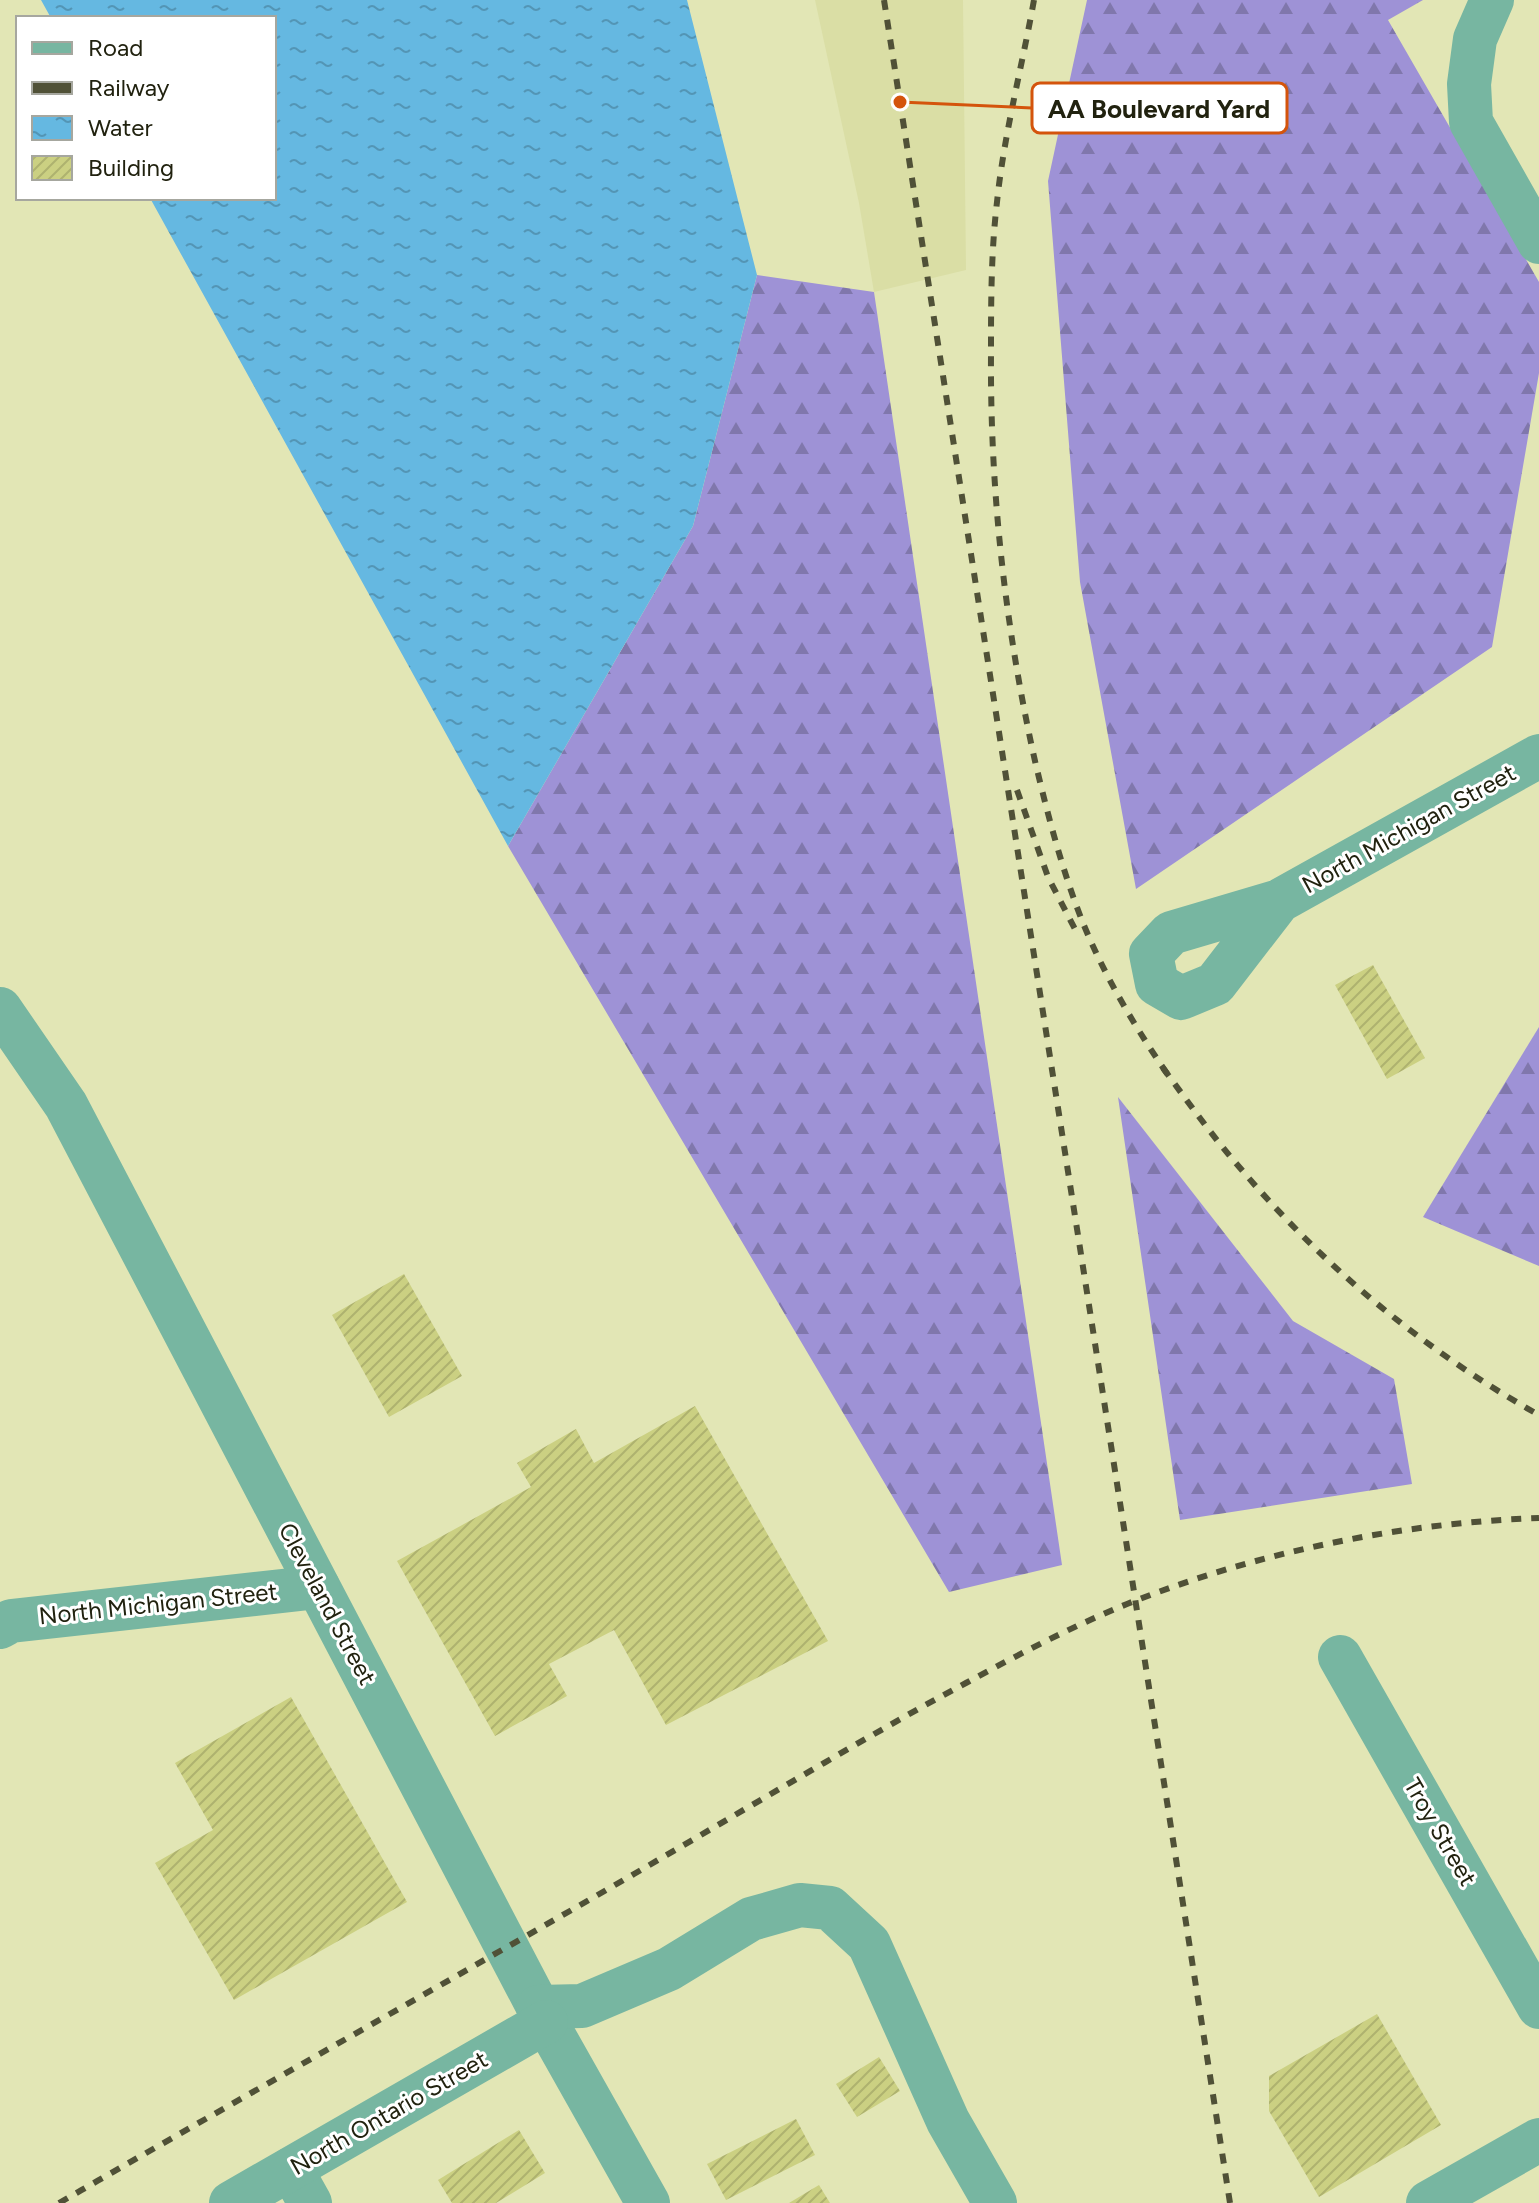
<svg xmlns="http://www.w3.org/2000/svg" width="1539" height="2203" viewBox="0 0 1539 2203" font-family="Figtree,sans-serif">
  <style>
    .built { fill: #dadea5 }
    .forest { fill: url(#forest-firs) }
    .water { fill: url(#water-ripples) }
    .building { fill: url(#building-hatch) }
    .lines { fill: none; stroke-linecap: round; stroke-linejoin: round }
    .minor { stroke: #77b6a1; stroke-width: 44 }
    .rail { stroke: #505137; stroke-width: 6; stroke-dasharray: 10 10; stroke-linecap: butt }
    .labels { text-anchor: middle; stroke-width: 6; stroke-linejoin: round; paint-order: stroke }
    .street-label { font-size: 24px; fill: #21220f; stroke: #fff }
    .leader { fill: none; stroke: #d4540c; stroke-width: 3 }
    .callout-dot { fill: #d4540c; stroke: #fff; stroke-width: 3 }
    .callout { fill: #fff; stroke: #d4540c; stroke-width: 3 }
    .callout-label { font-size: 26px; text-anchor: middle; font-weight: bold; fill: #21220f }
  </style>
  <defs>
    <pattern id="forest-firs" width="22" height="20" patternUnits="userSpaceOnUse" patternTransform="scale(2)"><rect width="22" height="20" fill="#9e92d6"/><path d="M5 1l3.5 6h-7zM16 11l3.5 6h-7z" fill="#8077ac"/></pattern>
    <pattern id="water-ripples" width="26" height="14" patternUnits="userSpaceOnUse" patternTransform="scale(2)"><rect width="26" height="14" fill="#65b8e1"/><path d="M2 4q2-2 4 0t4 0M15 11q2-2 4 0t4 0" fill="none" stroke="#5395b5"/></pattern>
    <pattern id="building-hatch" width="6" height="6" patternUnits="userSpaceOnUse" patternTransform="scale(2)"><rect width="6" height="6" fill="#cbd082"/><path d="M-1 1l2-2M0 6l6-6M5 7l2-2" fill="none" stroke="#aeb26f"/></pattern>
  </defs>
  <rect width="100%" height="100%" fill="#e2e6b5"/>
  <!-- built -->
  <path class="built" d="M815,0H963L966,270L874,292L859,203Z"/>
  <!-- forest -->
  <g class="forest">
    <path d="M1087,0H1423L1388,20L1539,282V373L1492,647L1136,889L1080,582L1048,181Z"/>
    <path d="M757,275L874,292L1062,1565L949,1592L508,846L693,526Z"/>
    <path d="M1539,1027V1266L1423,1217Z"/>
    <path d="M1118,1097L1293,1321L1394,1379L1412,1484L1180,1520Z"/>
  </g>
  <!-- water -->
  <path class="water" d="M41,0H687L757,275L693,526L508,846L150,198H274V18H51Z"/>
  <!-- building -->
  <g class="building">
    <path d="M1373,965L1425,1058L1387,1079L1335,985Z"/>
    <path d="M404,1274L462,1376L389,1417L332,1315Z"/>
    <path d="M695,1406L828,1641L666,1725L614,1630L549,1664L567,1696L495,1736L397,1561L531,1487L517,1463L576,1429L594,1463Z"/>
    <path d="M291,1697L407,1902L234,2000L155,1863L213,1830L175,1763Z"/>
    <path d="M1377,2014L1441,2125L1319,2197L1269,2111V2076Z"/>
    <path d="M879,2057L900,2091L857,2117L836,2084Z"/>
    <path d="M796,2119L815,2155L726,2200L707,2164Z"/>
    <path d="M519,2130L545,2173L496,2203H452L438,2180Z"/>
    <path d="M819,2185L830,2203H789Z"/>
  </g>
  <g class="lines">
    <!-- minor -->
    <g class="minor">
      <path d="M1492,0L1475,39L1469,84L1471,122L1539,242"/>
      <path d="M1279,901L1215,984L1181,998L1157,984L1151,954L1171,933L1279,901L1539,756"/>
      <path d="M0,1009L66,1105L546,2022L648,2203"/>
      <path d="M0,1627L11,1621L318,1587"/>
      <path d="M1340,1657L1539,2007"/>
      <path d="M538,2007L582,2006L669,1969L751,1919L800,1905L830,1908L869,1944L948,2121L995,2203"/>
      <path d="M291,2169L310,2203"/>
      <path d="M231,2203L546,2022"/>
      <path d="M1428,2203L1539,2140"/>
    </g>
    <!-- rail -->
    <g class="rail">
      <path d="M884,0L1230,2203"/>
      <path d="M1034,0C1022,67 1004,134 997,202C991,252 991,303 991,353C990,490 1005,627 1035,761C1048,816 1062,870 1083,923C1105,977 1135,1027 1168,1075"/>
      <path d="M1017,790L1048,877L1077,933"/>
      <path d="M1163,1068C1188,1102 1213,1137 1241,1169C1325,1268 1425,1351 1539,1415"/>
      <path d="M59,2203C250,2093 442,1985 634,1874C729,1819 824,1762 920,1708C988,1671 1056,1633 1127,1604C1257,1552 1400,1523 1539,1518"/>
    </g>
  </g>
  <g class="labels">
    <!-- street labels -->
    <g class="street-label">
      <text transform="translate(1409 829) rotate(-29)" y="8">North Michigan Street</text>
      <text transform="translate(158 1604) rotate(-6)" y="8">North Michigan Street</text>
      <text transform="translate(327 1604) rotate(62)" y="8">Cleveland Street</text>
      <text transform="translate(1440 1832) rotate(60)" y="8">Troy Street</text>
      <text transform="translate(389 2113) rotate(-30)" y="8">North Ontario Street</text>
    </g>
  </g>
  <!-- callouts -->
  <path class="leader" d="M900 102L1032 108"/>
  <circle class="callout-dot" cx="900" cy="102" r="8"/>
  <rect class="callout" x="1032" y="83" width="255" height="50" rx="8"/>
  <g class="callout-label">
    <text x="1159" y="118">AA Boulevard Yard</text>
  </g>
  <!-- legend -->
  <rect x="16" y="16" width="260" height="184" fill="#ffffff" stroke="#a6a79f" stroke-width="2"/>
  <rect x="32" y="42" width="40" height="12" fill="#77b6a1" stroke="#a6a79f" stroke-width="2"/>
  <text x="88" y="56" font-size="24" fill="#21220f">Road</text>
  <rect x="32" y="82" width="40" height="12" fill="#505137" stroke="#a6a79f" stroke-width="2"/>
  <text x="88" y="96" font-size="24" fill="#21220f">Railway</text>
  <rect x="32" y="116" width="40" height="24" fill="url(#water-ripples)" stroke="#a6a79f" stroke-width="2"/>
  <text x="88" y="136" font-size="24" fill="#21220f">Water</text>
  <rect x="32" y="156" width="40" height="24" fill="url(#building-hatch)" stroke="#a6a79f" stroke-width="2"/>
  <text x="88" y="176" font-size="24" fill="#21220f">Building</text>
</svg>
